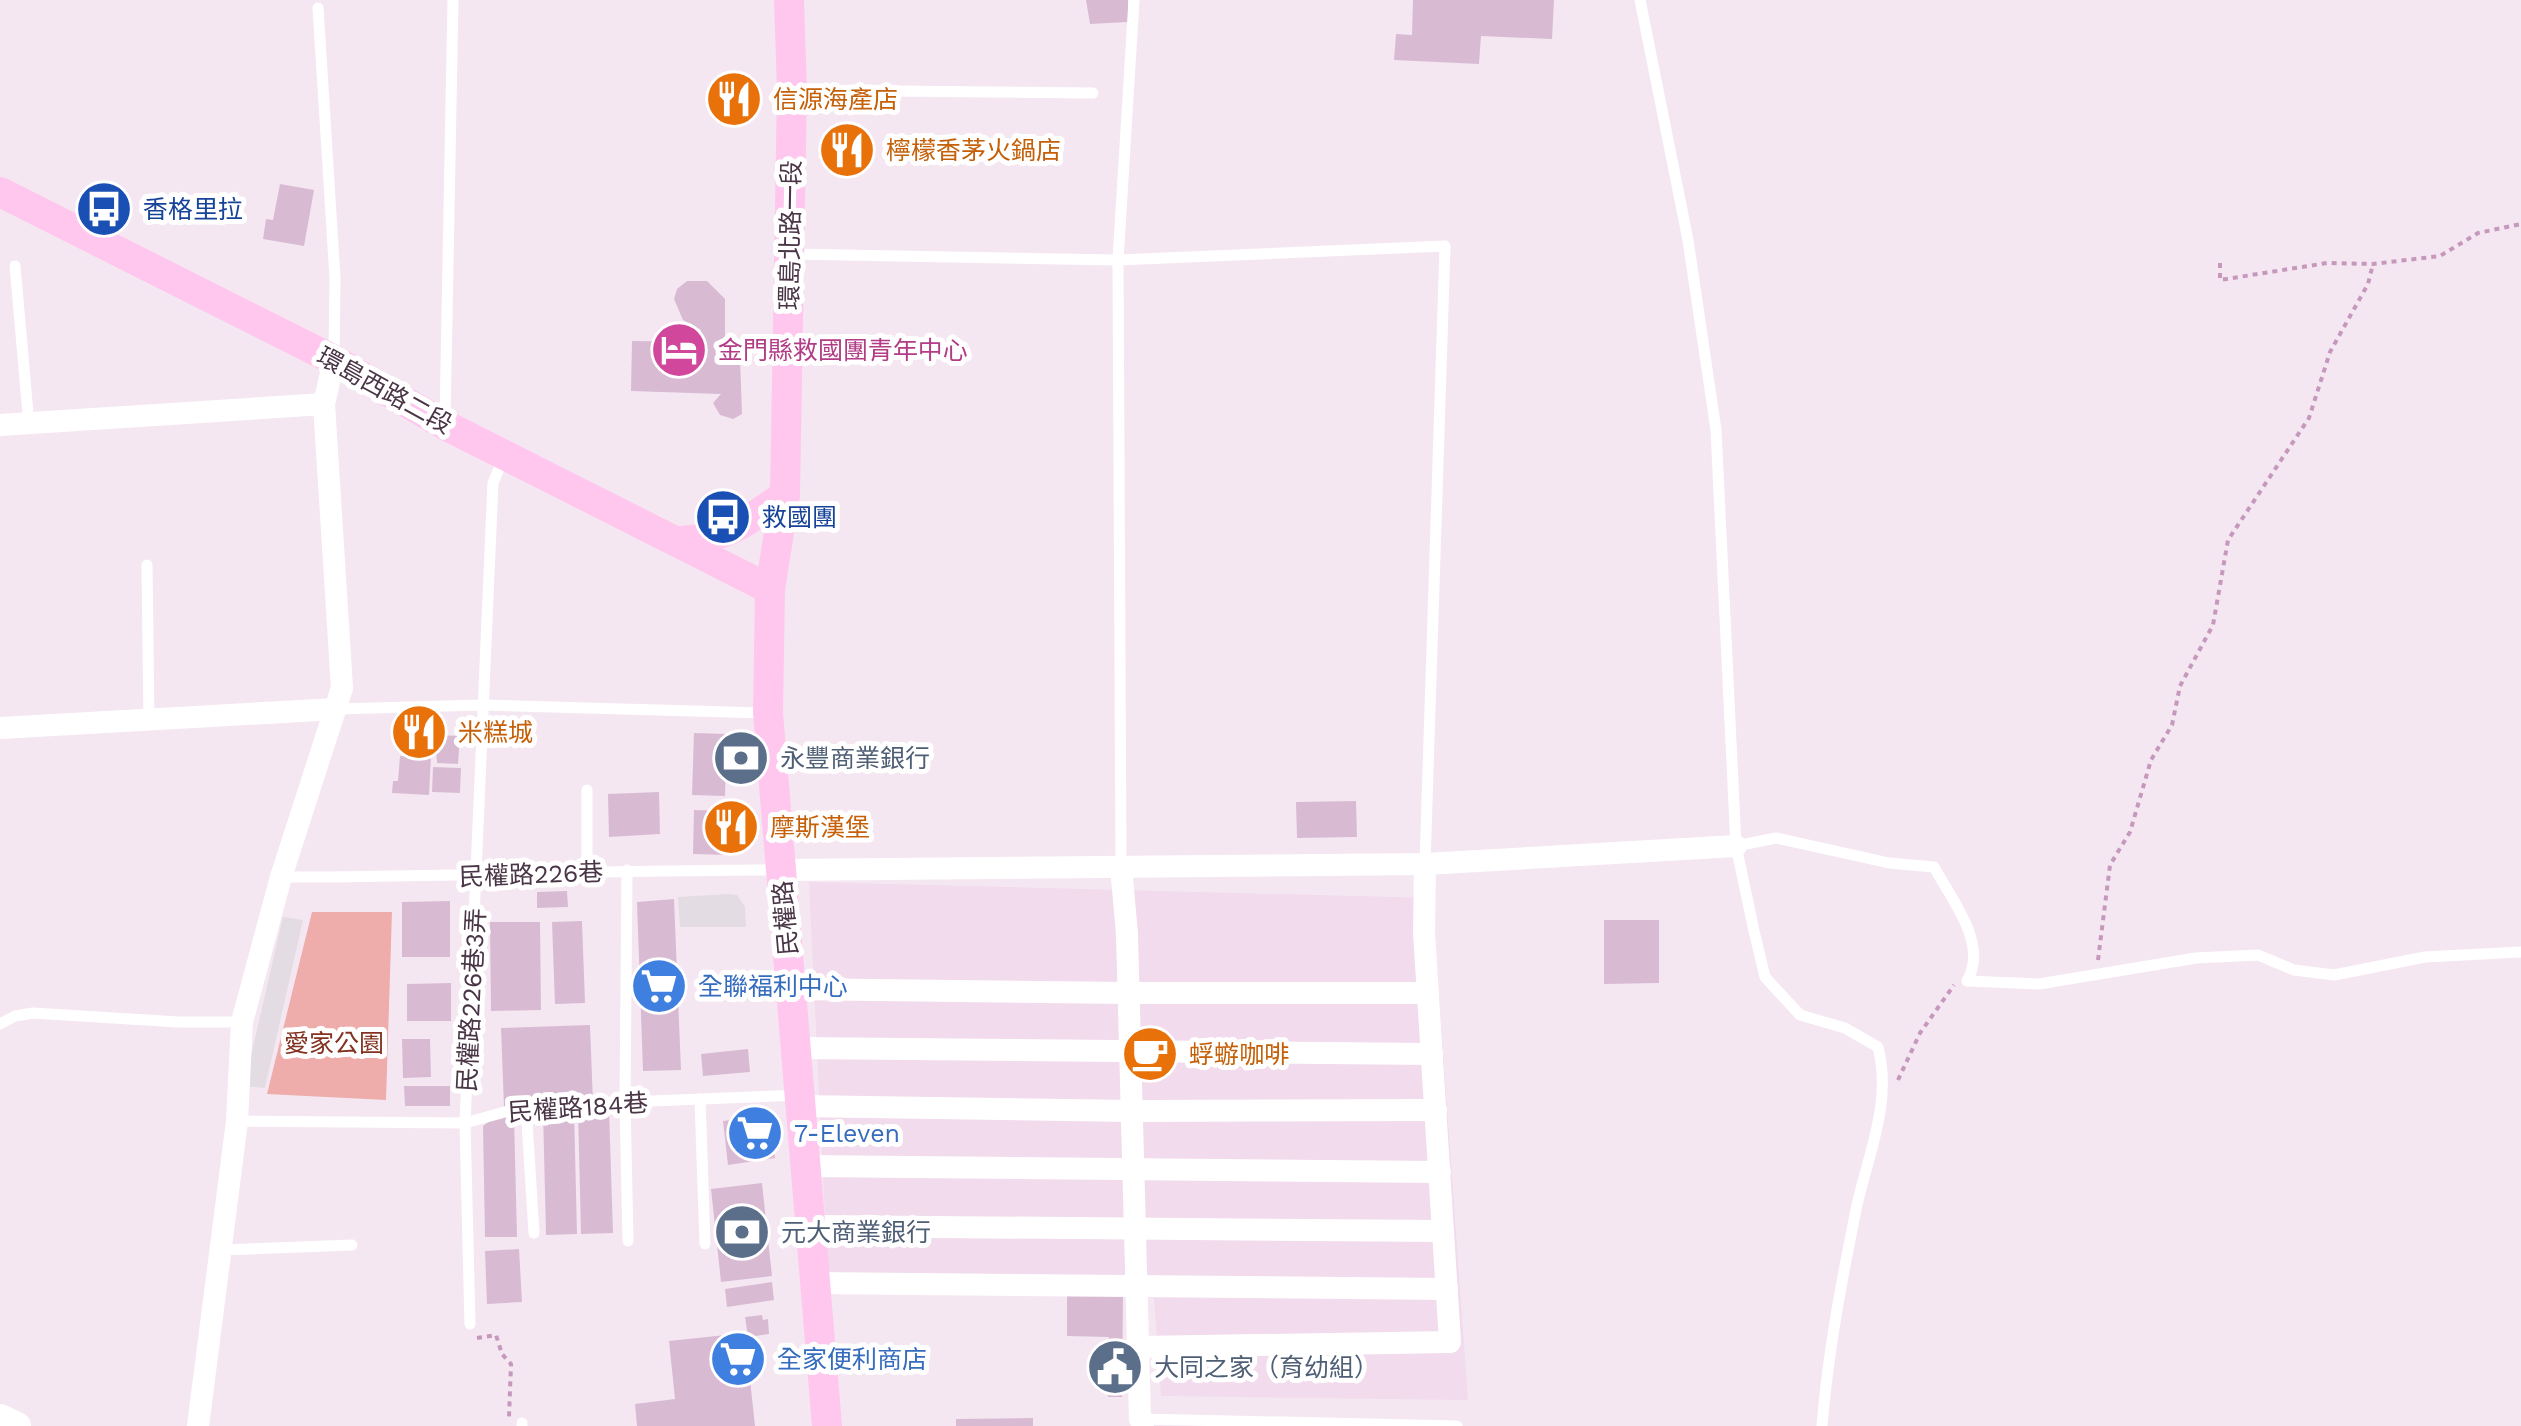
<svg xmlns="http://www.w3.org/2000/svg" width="2521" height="1426" viewBox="0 0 2521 1426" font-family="'Work Sans','Noto Sans TC',sans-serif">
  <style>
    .residential { fill: #f1dbec }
    .green { fill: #eeacab }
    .parking { fill: #e3dce2 }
    .building { fill: #d8bbd3 }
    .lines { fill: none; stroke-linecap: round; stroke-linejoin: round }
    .path { stroke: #c598bc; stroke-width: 4; stroke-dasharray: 5 5; stroke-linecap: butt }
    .service { stroke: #fff; stroke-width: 11 }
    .minor { stroke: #fff; stroke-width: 22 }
    .tertiary { stroke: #fff; stroke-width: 28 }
    .secondary { stroke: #ffc7ed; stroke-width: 30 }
    .labels { text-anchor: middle; stroke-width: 10; stroke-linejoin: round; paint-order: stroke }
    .food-label { font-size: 25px; fill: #c56008; stroke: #fff; text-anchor: start }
    .transit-label { font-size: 25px; fill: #164399; stroke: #fff; text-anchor: start }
    .street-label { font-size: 25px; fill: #493546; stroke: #fff }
    .hotel-label { font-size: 25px; fill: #b23c85; stroke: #fff; text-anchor: start }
    .service-label { font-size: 25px; fill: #4e5e75; stroke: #fff; text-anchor: start }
    .shop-label { font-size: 25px; fill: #366cbe; stroke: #fff; text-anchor: start }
    .park-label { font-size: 25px; fill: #823221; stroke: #fff }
  </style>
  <rect width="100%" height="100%" fill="#f5e7f2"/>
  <!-- residential -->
  <path class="residential" d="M809,882L1432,898L1468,1400L1161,1396L1154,1298L828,1282Z"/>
  <!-- green -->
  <path class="green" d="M312,912H392L386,1100L267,1094Z"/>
  <!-- parking -->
  <g class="parking">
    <path d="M728,894L737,895L745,907L746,927H680L678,897Z"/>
    <path d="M283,917L303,920L265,1088L244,1086Z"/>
  </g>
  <!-- building -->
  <g class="building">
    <path d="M1086,0H1128V22L1090,24Z"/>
    <path d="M1413,0H1554L1552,39L1481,36L1479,64L1394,60L1396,34L1412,35Z"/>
    <path d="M280,184L314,190L304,246L263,239L266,219L273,220Z"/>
    <path d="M687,281H707L725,299V358H740L742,414L733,419L720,415L713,403L721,394L631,391L632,341L700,342L701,330L683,320L674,299L677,289Z"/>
    <path d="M430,733L431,753H401V734Z"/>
    <path d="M694,733L727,734L725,796L692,795Z"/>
    <path d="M435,735L460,736L458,764L437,763Z"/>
    <path d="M400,756L431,757L429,795L392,793L393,781H398Z"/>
    <path d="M433,767L461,768L460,793L432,792Z"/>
    <path d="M659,792L660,834L609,837L608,794Z"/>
    <path d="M1356,801L1357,837L1297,838L1296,802Z"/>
    <path d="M694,810L729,811L728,855L693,854Z"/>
    <path d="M567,891L568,907L537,908V892Z"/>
    <path d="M674,899L681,1070L643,1071L637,902Z"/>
    <path d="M450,901V957H402V902Z"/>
    <path d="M1604,920H1659V983L1604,984Z"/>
    <path d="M582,921L585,1003L555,1004L552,922Z"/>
    <path d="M490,922H540L541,1010L491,1011Z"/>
    <path d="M451,983V1021H407V984Z"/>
    <path d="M590,1025L593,1103L504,1107L501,1028Z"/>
    <path d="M402,1039H430L431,1077L403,1078Z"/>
    <path d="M748,1049L750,1072L703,1076L701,1054Z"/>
    <path d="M404,1086H450V1106H405Z"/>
    <path d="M609,1109L613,1233L581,1234L578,1110Z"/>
    <path d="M574,1110L577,1234L546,1235L543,1111Z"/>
    <path d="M495,1117H514L517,1237H485L483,1126Z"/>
    <path d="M753,1117L768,1126L772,1133L775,1158L728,1165L723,1121Z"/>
    <path d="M762,1183L772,1276L721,1282L711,1189Z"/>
    <path d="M519,1249L522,1302L487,1304L485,1251Z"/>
    <path d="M772,1282L774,1300L727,1307L725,1289Z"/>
    <path d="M1067,1292L1123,1293L1122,1397H1108L1109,1337L1067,1336Z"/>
    <path d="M762,1315L763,1320L768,1319L769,1334L748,1337L745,1317Z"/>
    <path d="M745,1333L755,1426H637L635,1404L675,1399L669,1341Z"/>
    <path d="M1033,1418V1426H956V1419Z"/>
  </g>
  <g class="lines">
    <!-- path -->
    <g class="path">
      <path d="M2220,263V280L2327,263L2373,264L2440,256L2478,233L2521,224"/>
      <path d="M2098,960L2110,865L2130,832L2151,760L2172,725L2180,686L2213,625L2228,540L2309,418L2330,352L2368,284L2373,264"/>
      <path d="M1898,1080L1920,1033L1954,985"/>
      <path d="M477,1338L496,1335L502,1354L511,1364L509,1417"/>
    </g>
    <!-- service -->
    <g class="service">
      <path d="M1640,0L1688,240L1716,430L1736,846L1754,931L1765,977L1800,1015L1845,1028L1878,1047C1892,1102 1869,1152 1857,1205C1842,1279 1828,1351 1822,1426"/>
      <path d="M318,8L335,278L334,355"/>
      <path d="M792,90L1093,93"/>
      <path d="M790,254L1118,260L1445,246L1425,864"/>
      <path d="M15,266L29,425"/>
      <path d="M445,421L453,0"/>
      <path d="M147,565L149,721"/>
      <path d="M336,709L483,705L764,713"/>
      <path d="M587,790V871"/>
      <path d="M1736,846L1776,838L1889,863L1934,867C1951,899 1989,944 1967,981L2039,984L2196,958L2258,955L2294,970L2334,975L2425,957L2521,952"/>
      <path d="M1121,867L1118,260L1134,0"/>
      <path d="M627,870L625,1102L628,1241"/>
      <path d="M281,877C448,877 614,870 781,870"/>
      <path d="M0,1024L15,1016L33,1013L178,1022H242"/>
      <path d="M700,1099L705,1244"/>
      <path d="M526,1106L534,1233"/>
      <path d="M237,1121L465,1123L526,1106L800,1095"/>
      <path d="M222,1250L352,1245"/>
      <path d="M470,1324L465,1123L493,483L503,459"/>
      <path d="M1140,1419L1457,1426"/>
      <path d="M522,1426V1423"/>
    </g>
    <!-- minor -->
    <g class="minor">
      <path d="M0,425L324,404"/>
      <path d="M0,728L336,709"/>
      <path d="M1121,867L1127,934L1140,1419L1143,1426"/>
      <path d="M781,870L1425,864L1736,846"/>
      <path d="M791,989L1129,993H1428"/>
      <path d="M796,1048L1432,1054"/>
      <path d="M801,1106L1132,1111L1436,1110"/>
      <path d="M806,1166L1440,1172"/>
      <path d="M811,1226L1443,1231"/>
      <path d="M815,1283L1447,1289"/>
      <path d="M1138,1347L1450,1342L1424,933L1425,864"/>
      <path d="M198,1426L237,1121L242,1022L281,877L342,688L324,404L334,360"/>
    </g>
    <!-- tertiary -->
    <path class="tertiary" d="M0,1418L17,1426"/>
    <!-- secondary -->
    <g class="secondary">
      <path d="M789,0L792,90L785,495L770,589L768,713L827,1426"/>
      <path d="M0,192L334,360L445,425L770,589"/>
      <path d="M681,541C729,538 747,521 785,495"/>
    </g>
  </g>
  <!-- icons -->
  <defs>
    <g id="restaurant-disc" transform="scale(2.875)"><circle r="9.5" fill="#e8710a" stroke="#fff"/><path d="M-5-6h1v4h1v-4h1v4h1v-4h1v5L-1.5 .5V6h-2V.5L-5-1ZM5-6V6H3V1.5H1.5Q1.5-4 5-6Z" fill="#fff"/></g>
    <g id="bus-disc" transform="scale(2.875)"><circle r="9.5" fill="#1a4fb4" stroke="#fff"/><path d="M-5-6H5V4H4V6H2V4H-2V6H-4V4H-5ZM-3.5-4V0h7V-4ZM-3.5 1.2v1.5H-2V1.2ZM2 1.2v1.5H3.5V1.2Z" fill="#fff"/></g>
    <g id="hotel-disc" transform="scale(2.875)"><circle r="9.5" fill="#d1479c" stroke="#fff"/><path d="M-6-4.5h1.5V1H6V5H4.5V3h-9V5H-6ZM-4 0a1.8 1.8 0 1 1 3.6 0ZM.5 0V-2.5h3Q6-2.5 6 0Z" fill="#fff"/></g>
    <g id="bank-disc" transform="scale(2.875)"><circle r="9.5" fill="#5c6f8a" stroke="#fff"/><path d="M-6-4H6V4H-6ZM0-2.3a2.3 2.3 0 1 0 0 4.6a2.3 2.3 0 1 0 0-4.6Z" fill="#fff"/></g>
    <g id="supermarket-disc" transform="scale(2.875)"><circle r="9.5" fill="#3f7fe0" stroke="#fff"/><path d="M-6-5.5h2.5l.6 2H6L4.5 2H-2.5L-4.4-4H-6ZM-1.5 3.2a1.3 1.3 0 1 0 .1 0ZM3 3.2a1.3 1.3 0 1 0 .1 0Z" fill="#fff"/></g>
    <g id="cafe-disc" transform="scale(2.875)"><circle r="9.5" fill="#e8710a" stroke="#fff"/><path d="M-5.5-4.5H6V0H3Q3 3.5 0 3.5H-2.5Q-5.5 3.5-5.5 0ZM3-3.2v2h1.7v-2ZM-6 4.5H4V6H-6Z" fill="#fff"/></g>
    <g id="civic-disc" transform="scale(2.875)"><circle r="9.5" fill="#5c6f8a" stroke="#fff"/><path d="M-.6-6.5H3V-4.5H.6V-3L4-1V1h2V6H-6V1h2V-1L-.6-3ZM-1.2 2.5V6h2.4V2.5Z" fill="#fff"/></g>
  </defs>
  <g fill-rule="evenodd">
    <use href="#restaurant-disc" x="734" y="99"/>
    <use href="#restaurant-disc" x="847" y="150"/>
    <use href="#bus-disc" x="104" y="209"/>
    <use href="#hotel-disc" x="679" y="350"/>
    <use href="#bus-disc" x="723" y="517"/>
    <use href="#restaurant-disc" x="419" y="732"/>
    <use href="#bank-disc" x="741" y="758"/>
    <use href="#restaurant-disc" x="731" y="827"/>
    <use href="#supermarket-disc" x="659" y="986"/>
    <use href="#cafe-disc" x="1150" y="1054"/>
    <use href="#supermarket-disc" x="755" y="1133"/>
    <use href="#bank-disc" x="742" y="1232"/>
    <use href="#supermarket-disc" x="738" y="1359"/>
    <use href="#civic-disc" x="1115" y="1367"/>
  </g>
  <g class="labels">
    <!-- food labels -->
    <g class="food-label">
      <text x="773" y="108">信源海產店</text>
      <text x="886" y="159">檸檬香茅火鍋店</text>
      <text x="458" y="741">米糕城</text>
      <text x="770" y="836">摩斯漢堡</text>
      <text x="1189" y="1063">蜉蝣咖啡</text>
    </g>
    <!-- transit labels -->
    <g class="transit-label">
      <text x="143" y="218">香格里拉</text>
      <text x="762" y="526">救國團</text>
    </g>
    <!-- street labels -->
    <g class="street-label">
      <text transform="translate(790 235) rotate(-89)" y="9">環島北路一段</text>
      <text transform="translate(385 390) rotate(29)" y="9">環島西路二段</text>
      <text transform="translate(531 874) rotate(-2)" y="9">民權路226巷</text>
      <text transform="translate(785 918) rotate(-95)" y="9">民權路</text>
      <text transform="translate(471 1000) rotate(-87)" y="9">民權路226巷3弄</text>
      <text transform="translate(578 1107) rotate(-4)" y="9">民權路184巷</text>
    </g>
    <!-- hotel labels -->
    <g class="hotel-label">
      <text x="718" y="359">金門縣救國團青年中心</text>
    </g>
    <!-- service labels -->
    <g class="service-label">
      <text x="780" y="767">永豐商業銀行</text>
      <text x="781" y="1241">元大商業銀行</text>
      <text x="1154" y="1376">大同之家（育幼組）</text>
    </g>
    <!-- shop labels -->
    <g class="shop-label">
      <text x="698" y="995">全聯福利中心</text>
      <text x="794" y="1142">7-Eleven</text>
      <text x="777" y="1368">全家便利商店</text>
    </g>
    <!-- park labels -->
    <g class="park-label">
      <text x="334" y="1052">愛家公園</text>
    </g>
  </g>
</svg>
